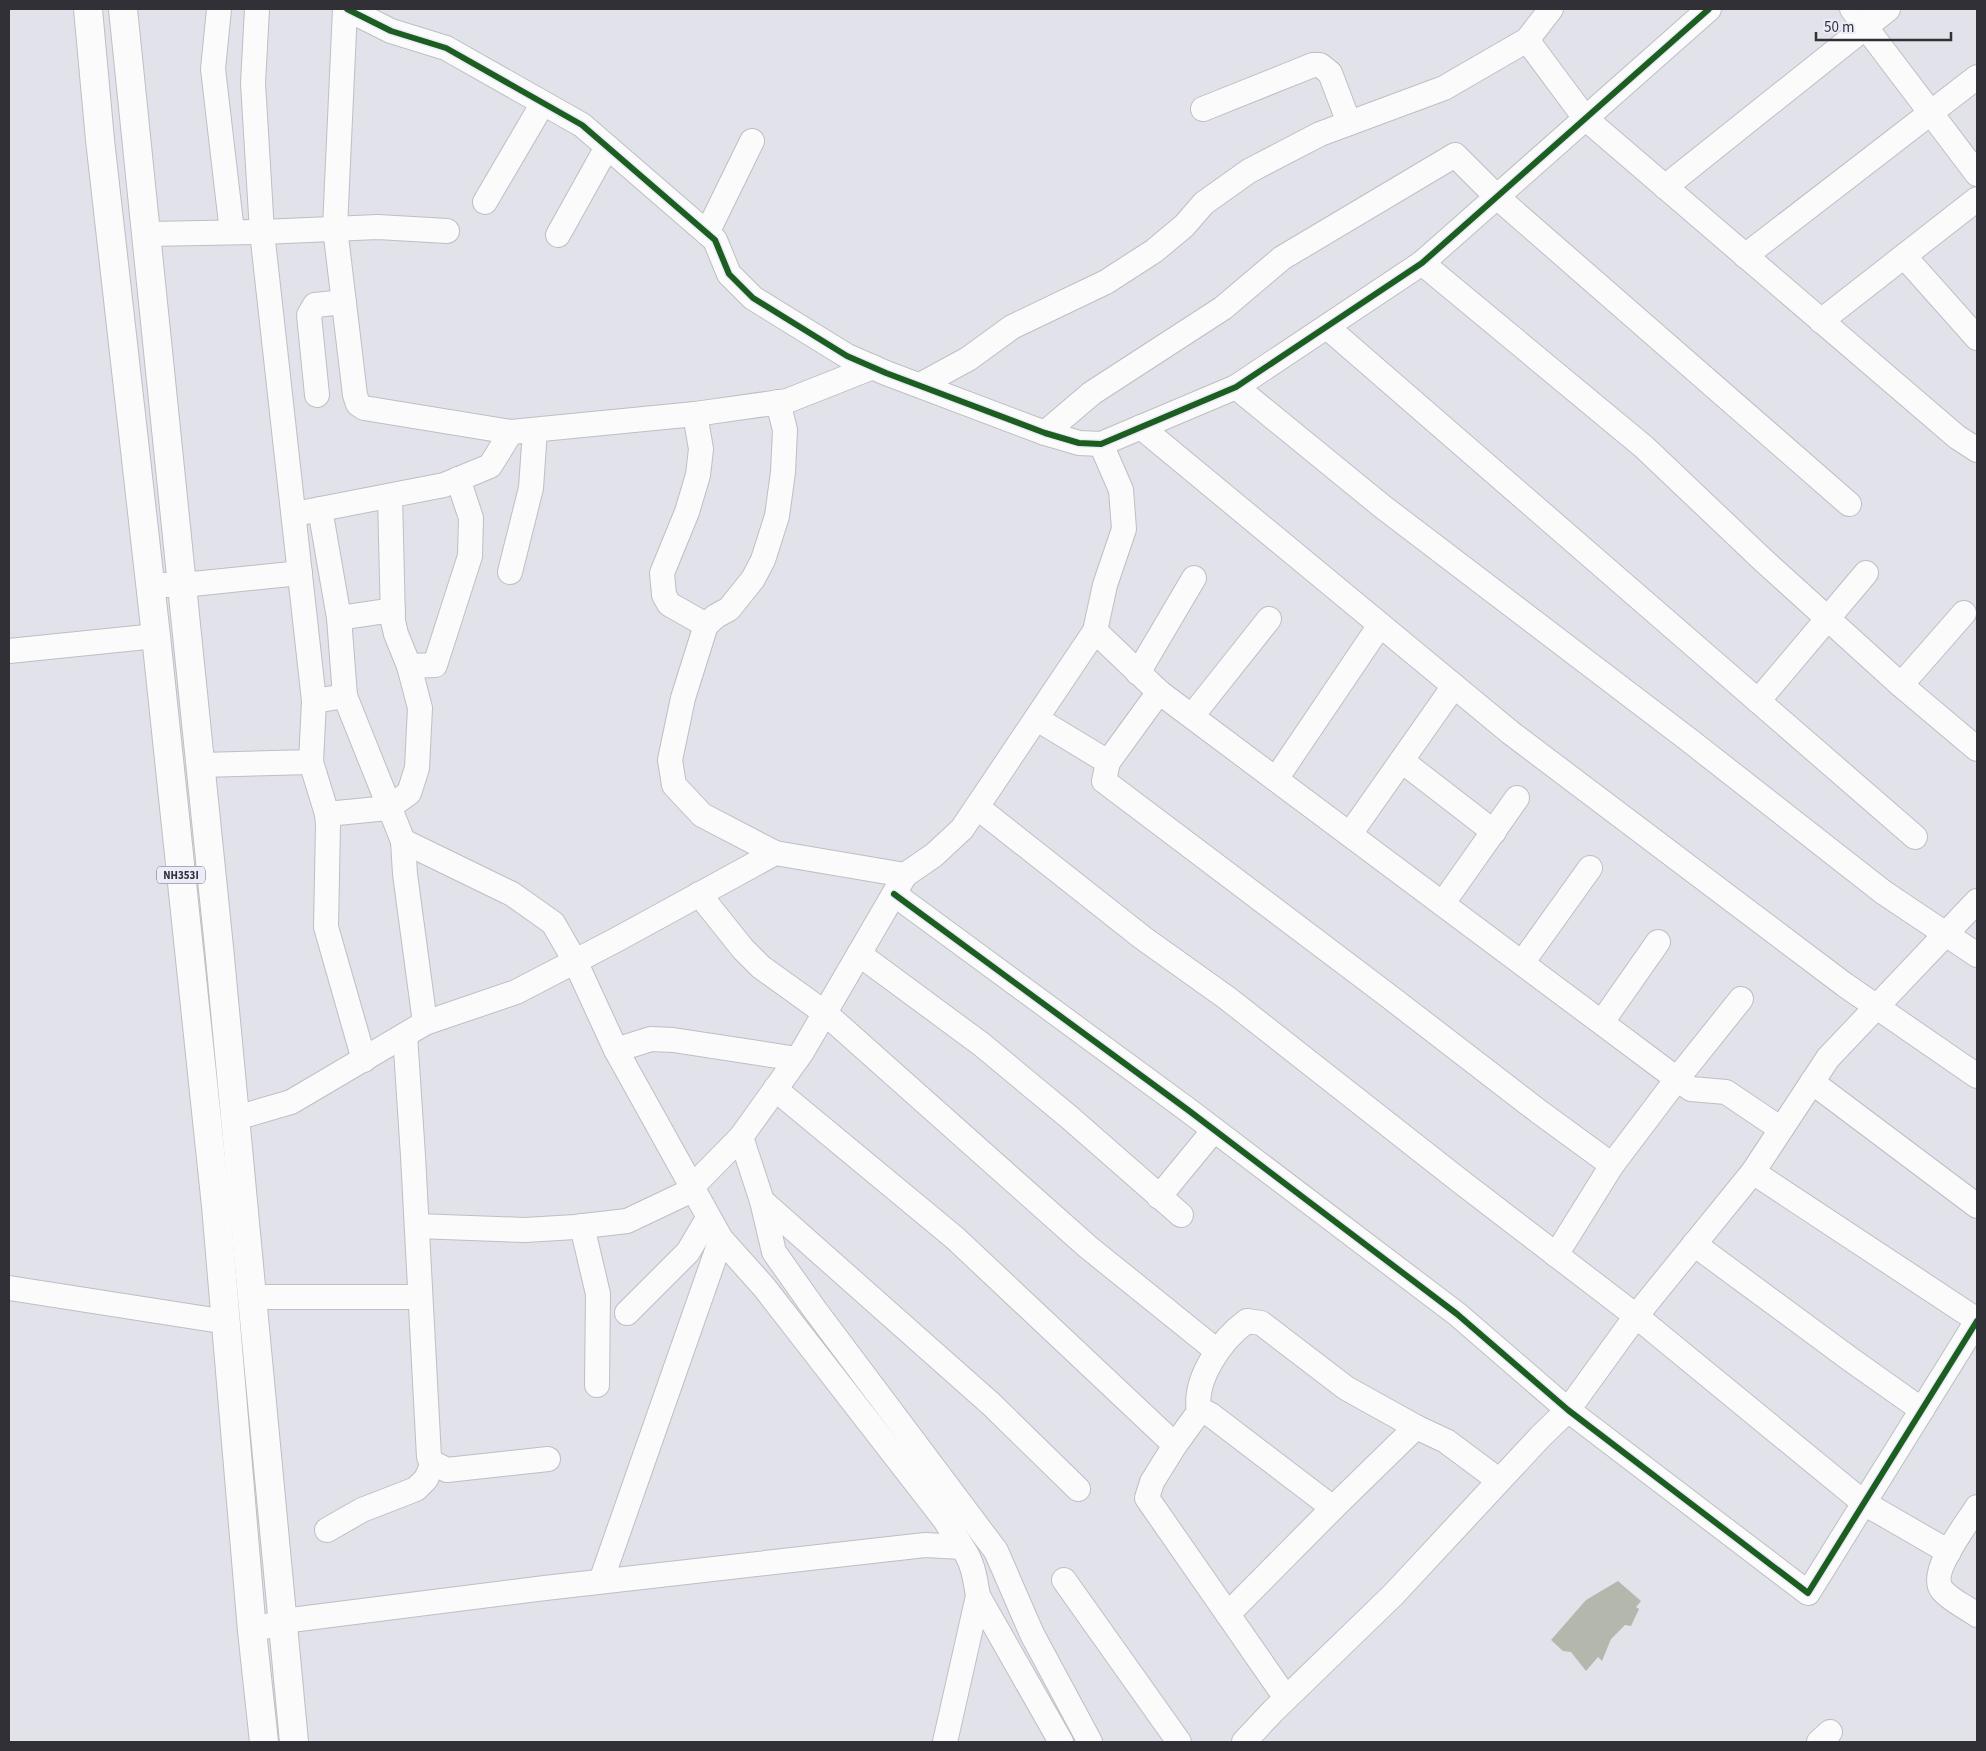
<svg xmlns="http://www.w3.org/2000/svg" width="1986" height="1751" viewBox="0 0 1986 1751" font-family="'Source Sans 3',sans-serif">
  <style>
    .building { fill: #b4b7ac }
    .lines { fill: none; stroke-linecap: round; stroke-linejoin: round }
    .minor-casing { stroke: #bebec4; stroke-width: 26 }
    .highway-casing { stroke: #bebec4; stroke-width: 30 }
    .minor { stroke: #fbfbfc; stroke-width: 24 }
    .highway { stroke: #fbfbfc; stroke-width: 28 }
    .cycleway-casing { stroke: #ebebfa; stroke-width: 9 }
    .cycleway { stroke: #1b5e20; stroke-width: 6 }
    .labels { text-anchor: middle; stroke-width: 5; stroke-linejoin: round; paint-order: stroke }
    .shield { fill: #ebebfa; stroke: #686871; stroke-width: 1 }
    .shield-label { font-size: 11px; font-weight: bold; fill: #303036 }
  </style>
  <rect width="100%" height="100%" fill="#e2e2ea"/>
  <!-- building -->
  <path class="building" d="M1618,1581L1641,1601L1636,1607L1639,1609L1631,1626L1625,1625L1611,1639L1602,1661L1598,1657L1586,1671L1571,1652L1563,1651L1551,1640L1586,1600Z"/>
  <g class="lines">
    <!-- minor casing -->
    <g class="minor-casing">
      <g id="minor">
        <path d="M219,9L213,69L232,232"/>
        <path d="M345,9L335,228L355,395L358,404L364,408L511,432"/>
        <path d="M347,9L391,31L446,48L582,125L715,240L729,274L753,298L847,356L886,373L1045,433L1079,443L1101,444L1236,387L1422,263L1709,9"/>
        <path d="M1852,9L1977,174"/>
        <path d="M1527,40L1551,9"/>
        <path d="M1203,109L1313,65H1320L1330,73L1349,123"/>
        <path d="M1665,187L1888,9"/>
        <path d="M485,202L543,103"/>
        <path d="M707,233L752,141"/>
        <path d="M147,234L262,232L378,227L447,231"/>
        <path d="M558,235L607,147"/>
        <path d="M1745,256L1977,77"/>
        <path d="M1904,256L1977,338"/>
        <path d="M1422,263L1644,447L1763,560L1901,685L1977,749"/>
        <path d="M1821,321L1977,199"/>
        <path d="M1327,327L1915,837"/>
        <path d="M920,385L968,359L1012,327L1106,282L1154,251L1184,226L1204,203L1249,171L1320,134L1444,88L1527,40L1585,118L1957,437L1977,450"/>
        <path d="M1236,387L1383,507L1689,740L1883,892L1977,955"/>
        <path d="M317,395L309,315L315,305L344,302"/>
        <path d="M695,414L701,449L698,475L687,512L662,573L664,595L669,604L706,625"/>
        <path d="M1141,427L1511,733L1845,985L1977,1076"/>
        <path d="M1045,433L1092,393L1223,308L1282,258L1455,155L1497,197L1849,504"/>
        <path d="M390,496L393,621L396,634L409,666"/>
        <path d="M320,509L339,618L345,696"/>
        <path d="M295,514L444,485L490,466L511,432L695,414L787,401L873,367"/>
        <path d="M510,572L531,488L535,430"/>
        <path d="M151,585H183L300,573"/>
        <path d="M339,618L393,610"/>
        <path d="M1095,631L1159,692L1677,1079L1691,1089L1726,1092L1781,1129"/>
        <path d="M9,651L156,636"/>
        <path d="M1138,673L1194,578"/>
        <path d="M1901,685L1964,613"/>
        <path d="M314,701L345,696L403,841L405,874L425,1023"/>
        <path d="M1758,701L1866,573"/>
        <path d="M1192,716L1269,619"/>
        <path d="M1037,719L1108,762L1104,781L1390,997L1538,1111L1612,1165L1556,1255"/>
        <path d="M1402,761L1494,832"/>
        <path d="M311,762L327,814L328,825L326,927L364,1060"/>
        <path d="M1108,762L1159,692"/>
        <path d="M201,765L311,762L314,701L262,232L253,83L257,9"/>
        <path d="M1276,779L1380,625"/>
        <path d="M977,807L1143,938L1227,998L1460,1181L1636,1316L1864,1503L1949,1552"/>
        <path d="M327,814L388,808L409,793L417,768L420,708L409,666L435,665L470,556L471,518L458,479"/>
        <path d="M1350,834L1454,686"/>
        <path d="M403,841L512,894L553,923L575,961L616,1050L721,1239L764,1287L945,1520L962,1547"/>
        <path d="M775,853L702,815L674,785L670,760L683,698L706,625L716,616L729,609L753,579L763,560L777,516L783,472L785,430L778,402"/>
        <path d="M699,894L743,949L761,967L825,1013L1088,1247L1217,1351"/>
        <path d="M894,894L1188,1110L1457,1314L1568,1410L1808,1593L1977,1321"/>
        <path d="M1443,903L1517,798"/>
        <path d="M859,954L981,1044L1069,1117L1181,1215"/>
        <path d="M1522,963L1590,868"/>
        <path d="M1602,1022L1658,942"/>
        <path d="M405,1035L413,1156L429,1457L433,1463L447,1470L548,1459"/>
        <path d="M616,1050L651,1039L673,1040L797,1059"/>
        <path d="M1812,1082L1977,1206"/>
        <path d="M775,1089L955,1238L1175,1445L1152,1482L1147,1498L1286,1698"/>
        <path d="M236,1118L291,1102L425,1023L516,992L616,940L775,853L905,875"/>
        <path d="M741,1137L762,1201L991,1404L1078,1489"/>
        <path d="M1612,1165L1677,1079L1741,999"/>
        <path d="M1753,1172L1977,1320"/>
        <path d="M1159,1197L1214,1130"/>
        <path d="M762,1201L774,1252L815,1310L996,1551L1032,1634L1090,1742"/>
        <path d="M417,1226L525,1230L575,1227L627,1221L686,1193L741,1137L802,1052L905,875L934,855L962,829L1095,631L1105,585L1124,529L1121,490L1101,444"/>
        <path d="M582,1226L598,1294L597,1385"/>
        <path d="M1694,1244L1850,1359L1922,1410"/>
        <path d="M9,1288L227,1322"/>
        <path d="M254,1297H420"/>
        <path d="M627,1313L688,1252L708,1218"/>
        <path d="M1199,1412C1193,1379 1222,1339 1247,1321L1261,1323L1346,1388L1416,1427L1333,1508"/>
        <path d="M1416,1427L1446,1441L1489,1473"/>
        <path d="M1175,1445L1199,1412H1205L1211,1415L1333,1508L1228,1614"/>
        <path d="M1977,1507C1967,1524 1928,1572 1942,1590C1950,1600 1966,1607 1977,1615"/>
        <path d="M327,1530L362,1510L416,1489L426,1479L433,1463"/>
        <path d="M1064,1580L1179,1742"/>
        <path d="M601,1581L721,1239"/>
        <path d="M978,1596L1061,1742"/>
        <path d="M252,1631L283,1621L545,1588L925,1545L962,1547C973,1562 975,1578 978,1596L945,1742"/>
        <path d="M1244,1742L1273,1711L1393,1595L1541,1436L1568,1410L1636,1316L1753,1172L1828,1058L1977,901"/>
        <path d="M1819,1742L1830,1732"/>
      </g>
    </g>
    <!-- highway casing -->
    <g class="highway-casing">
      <g id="highway">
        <path d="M88,9L100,140L156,636L216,1206L252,1631L264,1742"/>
        <path d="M123,9C184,586 242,1164 294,1742"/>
      </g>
    </g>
    <!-- minor -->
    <use href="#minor" class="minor"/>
    <!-- highway -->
    <use href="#highway" class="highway"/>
    <!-- cycleway casing -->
    <g class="cycleway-casing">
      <g id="cycleway">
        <path d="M347,9L391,31L446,48L582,125L715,240L729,274L753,298L847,356L886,373L1045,433L1079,443L1101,444L1236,387L1422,263L1709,9"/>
        <path d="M894,894L1188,1110L1457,1314L1568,1410L1808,1593L1977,1321"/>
      </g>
    </g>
    <!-- cycleway -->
    <use href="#cycleway" class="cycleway"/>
  </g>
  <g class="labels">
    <!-- shield labels -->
    <rect class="shield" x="157" y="866.5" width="48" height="17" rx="4"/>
    <g class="shield-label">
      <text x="181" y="879">NH353I</text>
    </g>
  </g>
  <!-- border -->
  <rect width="1986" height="1751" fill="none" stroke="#303036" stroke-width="20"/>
  <!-- scale -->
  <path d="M1816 32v8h135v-8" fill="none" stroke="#303036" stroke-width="2.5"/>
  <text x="1824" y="32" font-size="15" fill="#303036" stroke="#ebebfa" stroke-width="4" paint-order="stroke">50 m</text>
</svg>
